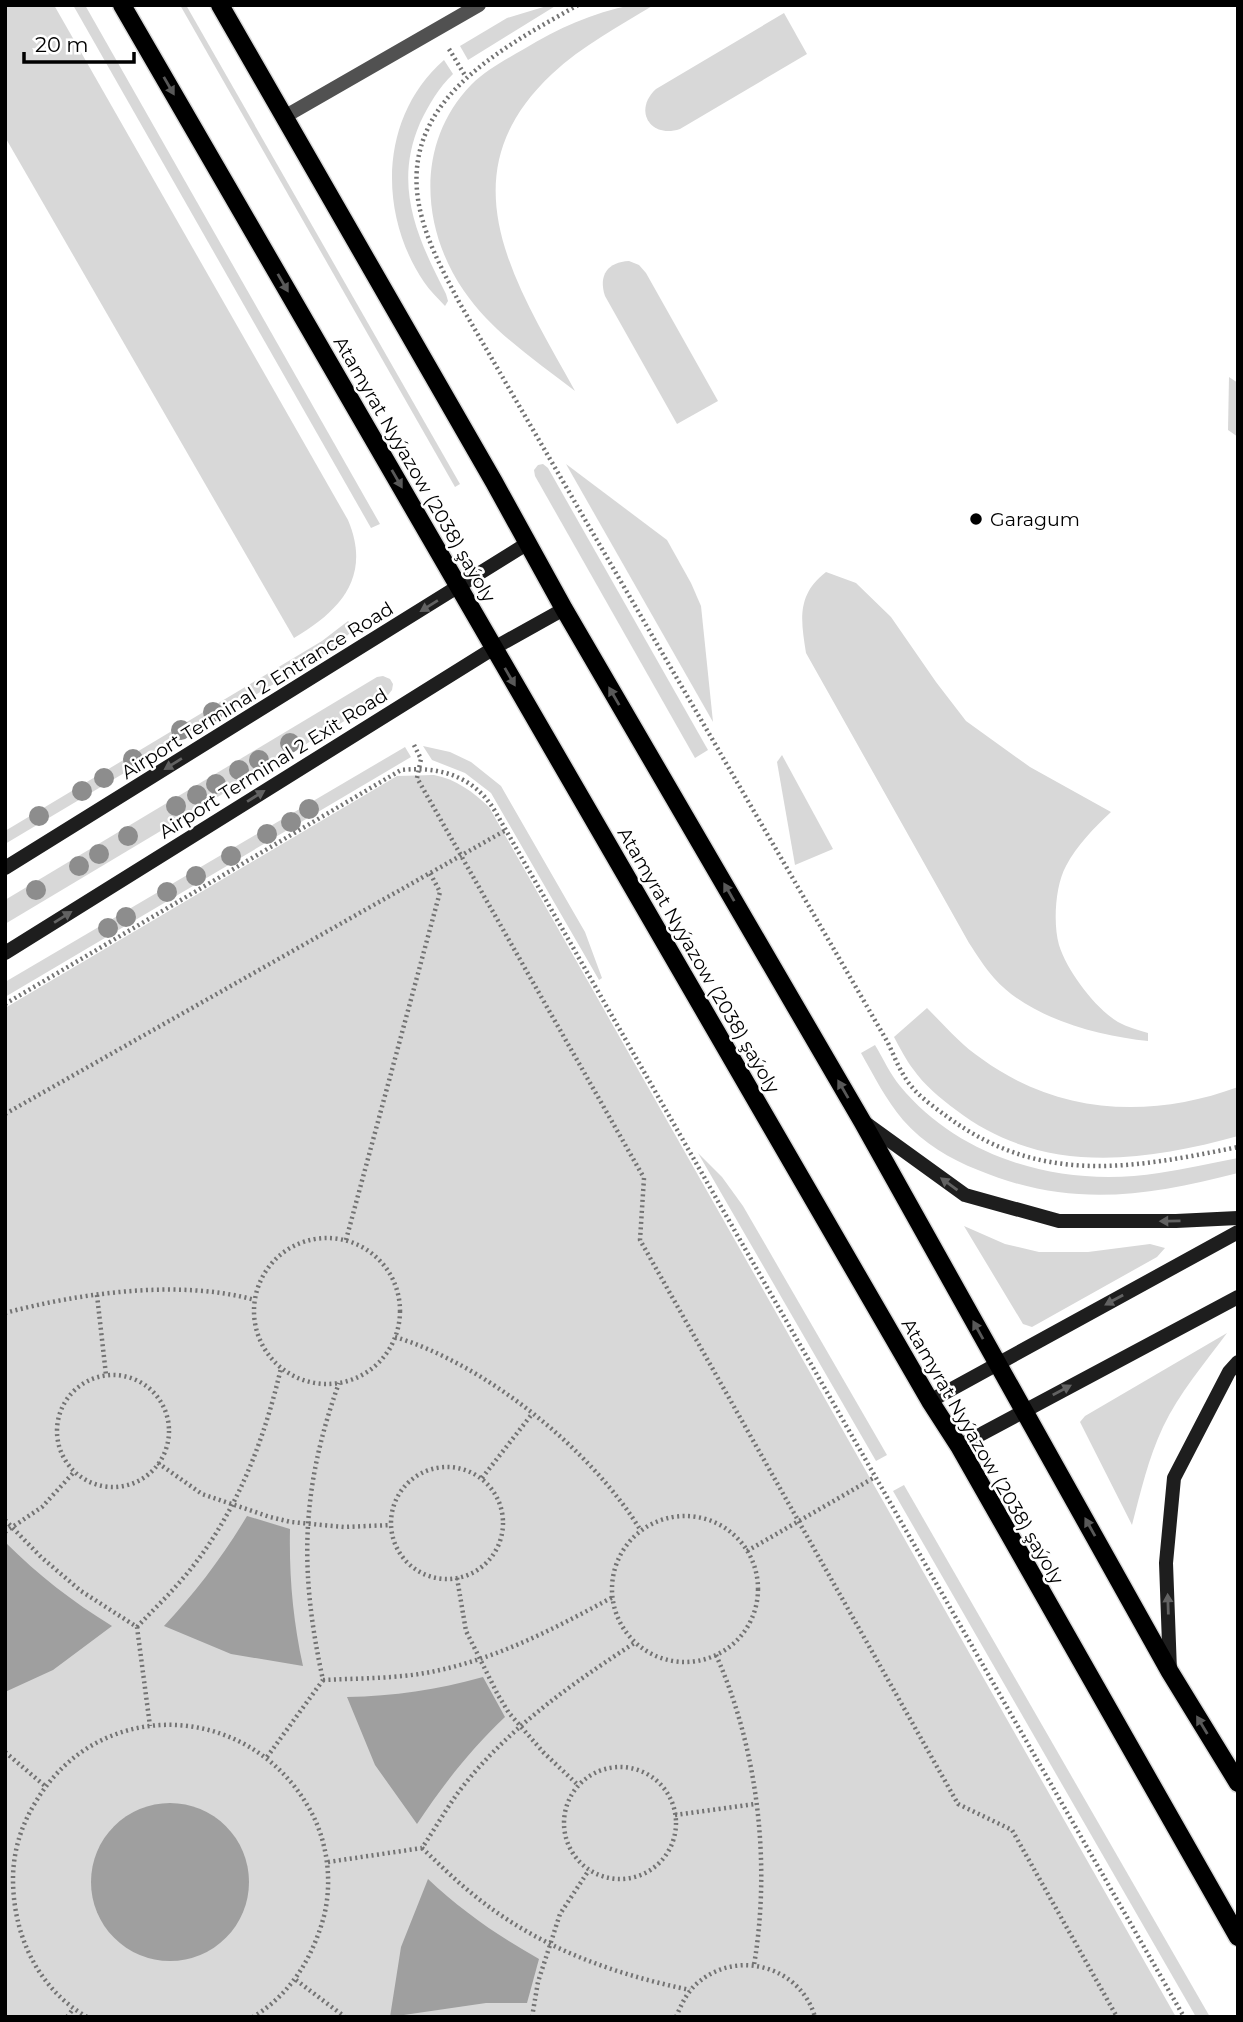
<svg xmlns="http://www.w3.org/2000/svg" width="1243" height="2022" viewBox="0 0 1243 2022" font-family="Montserrat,sans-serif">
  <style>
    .green { fill: #d8d8d8 }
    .water { fill: #9f9f9f }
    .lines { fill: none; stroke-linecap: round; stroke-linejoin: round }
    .primary-casing { stroke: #dbdbdb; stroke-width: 21 }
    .path { stroke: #737373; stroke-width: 4.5; stroke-dasharray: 2 3.5; stroke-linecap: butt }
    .street { stroke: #515151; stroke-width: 14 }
    .secondary { stroke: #1e1e1e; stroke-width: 14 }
    .primary { stroke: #000; stroke-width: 18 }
    .tree { fill: #8d8d8d }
    .oneway { fill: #595959 }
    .oneway2 { fill: #626262 }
    .poi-dot { fill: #000; stroke: #fff; stroke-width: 2.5 }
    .labels { text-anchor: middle; stroke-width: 5; stroke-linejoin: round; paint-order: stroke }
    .street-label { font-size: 19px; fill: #000; stroke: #fff }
    .poi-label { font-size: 19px; fill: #000; stroke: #fff; text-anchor: start }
  </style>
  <rect width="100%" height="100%" fill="#fff"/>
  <!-- green -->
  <g class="green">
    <path d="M5,5H54L348,520C372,577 340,611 294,638L5,137Z"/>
    <path d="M73,5H85L380,524L371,528Z"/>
    <path d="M180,5H186L460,484L455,487Z"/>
    <path d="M550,5H557L468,60L460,46L507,18Z"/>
    <path d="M632,5H654C619,26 582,46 552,74C442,177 517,285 575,391C536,361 492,332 464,291C421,229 415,143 471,85C486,70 505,60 524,49C558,28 592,13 632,5Z"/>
    <path d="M784,13L807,54L680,129C650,139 633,110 656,89Z"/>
    <path d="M444,60L453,74C439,87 428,106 420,123C393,186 417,237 446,294L448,301L445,306C438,298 430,291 424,282C378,214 379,117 444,60Z"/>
    <path d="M629,261L639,265L646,273L718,401L677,424L605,296C598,275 608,262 629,261Z"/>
    <path d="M1229,377L1238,383V437L1228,430Z"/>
    <path d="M543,464L548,468L708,750L695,758L535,476L534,470L538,465Z"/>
    <path d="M566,464L667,540L691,583L701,606L713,722Z"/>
    <path d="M826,572L856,583L891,617L936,682L966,721L1030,767L1111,812C1094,828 1077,845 1066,866C1055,886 1053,924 1059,945C1067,971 1095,1008 1118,1022C1127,1027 1138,1030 1148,1033V1041C1098,1036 1029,1018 994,978C985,968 977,955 969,943L806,653C801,621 796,595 826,572Z"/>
    <path d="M348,621L356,628L329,651L5,844V831L322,641Z"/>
    <path d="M383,676L390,679L393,684L392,690L388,695L5,924V900L377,677Z"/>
    <path d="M423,746L450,752L471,762L501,786L574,913L585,932L602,978L599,980L491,793L465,773L432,760Z"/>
    <path d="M405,747L411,757L5,997V982Z"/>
    <path d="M782,755L833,849L795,865L777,762Z"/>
    <path d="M434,775C456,779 473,792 489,807L1176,2017H5V1008L397,776Z"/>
    <path d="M927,1008C945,1026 961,1045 982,1059C1059,1115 1151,1119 1238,1087V1136C1140,1163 1041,1175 956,1110C940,1098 924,1085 913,1069C906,1060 900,1048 894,1037Z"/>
    <path d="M875,1045C883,1058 890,1074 900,1086C962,1161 1065,1188 1159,1173C1185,1169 1211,1163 1238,1158V1173C1145,1197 1069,1208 978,1170C950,1159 923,1143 903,1120C886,1100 874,1076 861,1053Z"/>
    <path d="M698,1153L722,1177L743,1206L887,1455L876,1461Z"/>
    <path d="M964,1226L1005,1244L1039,1252H1088L1150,1244L1165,1248L1157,1257L1032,1327L1023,1324Z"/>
    <path d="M1227,1333C1205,1363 1179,1393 1163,1427C1148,1459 1141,1491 1132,1525L1080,1422L1085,1416Z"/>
    <path d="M904,1485L1210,2017H1196L893,1491Z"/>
  </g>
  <!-- water -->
  <g class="water">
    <path d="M247,1516L290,1529C289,1576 293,1620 303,1666L231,1654L164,1626C196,1592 223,1556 247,1516Z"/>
    <path d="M5,1542C38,1575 73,1602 112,1626L53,1670L5,1692Z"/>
    <path d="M483,1677L505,1717C470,1750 443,1785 417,1824L375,1765L347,1697C394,1696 437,1690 483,1677Z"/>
    <circle cx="170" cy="1882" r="79"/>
    <path d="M428,1879C462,1911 498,1936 539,1959L527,2003H486L390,2017L401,1947Z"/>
  </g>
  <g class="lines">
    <!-- primary casing -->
    <g class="primary-casing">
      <g id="primary">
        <path d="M122,5L930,1401L959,1446L1238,1937"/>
        <path d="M220,5L494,482L564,609L862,1121L1170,1672L1238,1783"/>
      </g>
    </g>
    <!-- path -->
    <g class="path">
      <path d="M578,5C497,51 391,105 422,218C430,248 445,275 459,302L887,1041C893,1053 898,1067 906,1079C916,1095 934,1107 949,1118C1042,1186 1134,1168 1238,1147"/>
      <path d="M449,49L466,77"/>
      <path d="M414,745L421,759L417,778L644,1178L640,1240L958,1804L1012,1830L1117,2017"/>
      <path d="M5,1004L401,770C439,766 474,776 495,811L1184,2017"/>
      <path d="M5,1114L506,830"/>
      <circle cx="327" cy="1311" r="73"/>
      <path d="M346,1240L440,892L430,873"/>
      <path d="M97,1295L106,1375"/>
      <path d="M5,1313C79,1293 180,1279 255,1300"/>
      <path d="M395,1337C485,1364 592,1450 641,1531"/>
      <circle cx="113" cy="1431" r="56"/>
      <path d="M158,1463L202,1494L270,1517L291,1522L344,1527L391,1525"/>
      <circle cx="447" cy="1523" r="56"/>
      <path d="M482,1478L532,1414"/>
      <circle cx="685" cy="1589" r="73"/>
      <path d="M5,1520L41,1557L81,1591L137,1627L150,1726"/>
      <path d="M5,1532L42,1507L75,1471"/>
      <path d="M747,1551L875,1477"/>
      <path d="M457,1578L466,1631L498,1695L509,1713L544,1753L579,1786"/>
      <path d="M137,1627C150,1613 165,1599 178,1584C232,1524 263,1446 281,1368"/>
      <path d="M716,1655C758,1749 771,1864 754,1965"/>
      <path d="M323,1680C362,1678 402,1679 440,1670C503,1656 557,1627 613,1597"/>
      <path d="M5,1752L45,1786"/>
      <path d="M267,1757L323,1680C299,1570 301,1489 339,1383"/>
      <circle cx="620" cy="1823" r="56"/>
      <path d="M675,1815L755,1804"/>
      <path d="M422,1848C438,1863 454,1879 470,1892C535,1946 609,1973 690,1990"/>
      <path d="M328,1862L422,1848C434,1830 445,1811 457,1794C505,1730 570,1685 636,1642"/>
      <path d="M296,1980L345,2017"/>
      <path d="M67,2017L73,2009"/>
      <path d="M87,2017C37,1988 13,1934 13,1879C13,1852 21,1826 35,1803C98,1695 248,1701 309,1808C327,1839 333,1880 324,1916C313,1957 291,1994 253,2017"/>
      <path d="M532,2017L538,1982L560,1914L589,1870"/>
      <path d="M676,2017C682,2003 688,1990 700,1981C740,1949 801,1968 815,2017"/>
    </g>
    <!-- street -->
    <path class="street" d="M284,117L479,5"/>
    <!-- secondary -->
    <g class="secondary">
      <path d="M5,868L528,543"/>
      <path d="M5,953L494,648L564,609"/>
      <path d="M864,1122L965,1195L1059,1221H1176L1238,1218"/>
      <path d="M930,1401L1238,1232"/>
      <path d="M959,1446L1238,1297"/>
      <path d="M1170,1671L1166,1563L1174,1478L1229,1372L1238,1362"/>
    </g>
    <!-- primary -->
    <use href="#primary" class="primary"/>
  </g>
  <!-- trees -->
  <g class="tree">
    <circle cx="213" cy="712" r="10"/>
    <circle cx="181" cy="730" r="10"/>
    <circle cx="290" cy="743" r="10"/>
    <circle cx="133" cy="759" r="10"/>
    <circle cx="259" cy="760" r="10"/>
    <circle cx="239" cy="770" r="10"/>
    <circle cx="104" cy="778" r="10"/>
    <circle cx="216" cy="784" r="10"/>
    <circle cx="82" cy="791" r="10"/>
    <circle cx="197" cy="795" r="10"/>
    <circle cx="176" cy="806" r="10"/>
    <circle cx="309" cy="809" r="10"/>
    <circle cx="39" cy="816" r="10"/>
    <circle cx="291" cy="822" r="10"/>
    <circle cx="267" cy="834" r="10"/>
    <circle cx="128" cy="836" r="10"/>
    <circle cx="99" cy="854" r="10"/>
    <circle cx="231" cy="856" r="10"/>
    <circle cx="79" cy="866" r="10"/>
    <circle cx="196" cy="876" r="10"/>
    <circle cx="36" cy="890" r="10"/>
    <circle cx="167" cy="892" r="10"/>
    <circle cx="126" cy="917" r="10"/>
    <circle cx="108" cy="928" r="10"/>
  </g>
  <!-- one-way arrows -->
  <defs><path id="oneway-solid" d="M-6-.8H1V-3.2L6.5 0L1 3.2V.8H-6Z" transform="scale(1.75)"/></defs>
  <g class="oneway">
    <use href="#oneway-solid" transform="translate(169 86) rotate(60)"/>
    <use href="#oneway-solid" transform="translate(283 283) rotate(60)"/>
    <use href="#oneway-solid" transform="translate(397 479) rotate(60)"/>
    <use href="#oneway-solid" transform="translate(510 677) rotate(60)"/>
    <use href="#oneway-solid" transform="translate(614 696) rotate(-120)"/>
    <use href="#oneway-solid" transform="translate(729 892) rotate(-120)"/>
    <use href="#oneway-solid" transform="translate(843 1089) rotate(-120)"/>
    <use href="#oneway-solid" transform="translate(978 1330) rotate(-119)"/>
    <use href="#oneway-solid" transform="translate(1090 1527) rotate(-119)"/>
    <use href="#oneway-solid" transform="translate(1202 1725) rotate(-121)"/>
  </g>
  <g class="oneway2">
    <use href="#oneway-solid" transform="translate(429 606) rotate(148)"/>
    <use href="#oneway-solid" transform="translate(173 764) rotate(148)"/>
    <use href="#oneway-solid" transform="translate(256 796) rotate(-32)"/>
    <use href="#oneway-solid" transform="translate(63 917) rotate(-32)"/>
    <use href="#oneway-solid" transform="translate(949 1184) rotate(-144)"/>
    <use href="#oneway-solid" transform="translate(1170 1221) rotate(179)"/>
    <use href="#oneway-solid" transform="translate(1114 1300) rotate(151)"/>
    <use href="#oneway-solid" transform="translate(1062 1390) rotate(-28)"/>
    <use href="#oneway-solid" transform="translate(1168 1604) rotate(-92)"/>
  </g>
  <!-- markers -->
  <circle class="poi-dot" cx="976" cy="519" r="7"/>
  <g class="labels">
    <!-- street labels -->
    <g class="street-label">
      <text transform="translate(415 469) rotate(60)" y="7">Atamyrat Nyýazow (2038) şaýoly</text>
      <text transform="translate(257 690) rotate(-32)" y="7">Airport Terminal 2 Entrance Road</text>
      <text transform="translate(273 763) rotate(-32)" y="7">Airport Terminal 2 Exit Road</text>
      <text transform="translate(699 960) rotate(60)" y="7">Atamyrat Nyýazow (2038) şaýoly</text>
      <text transform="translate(983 1451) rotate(60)" y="7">Atamyrat Nyýazow (2038) şaýoly</text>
    </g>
    <!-- poi labels -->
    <g class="poi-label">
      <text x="990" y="526">Garagum</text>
    </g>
  </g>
  <!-- border -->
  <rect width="1243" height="2022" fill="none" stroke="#000000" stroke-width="14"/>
  <!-- scale -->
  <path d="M24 52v10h110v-10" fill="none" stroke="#000000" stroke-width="3.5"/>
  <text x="35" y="52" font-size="21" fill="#000000" stroke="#ffffff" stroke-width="5" paint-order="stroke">20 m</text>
</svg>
